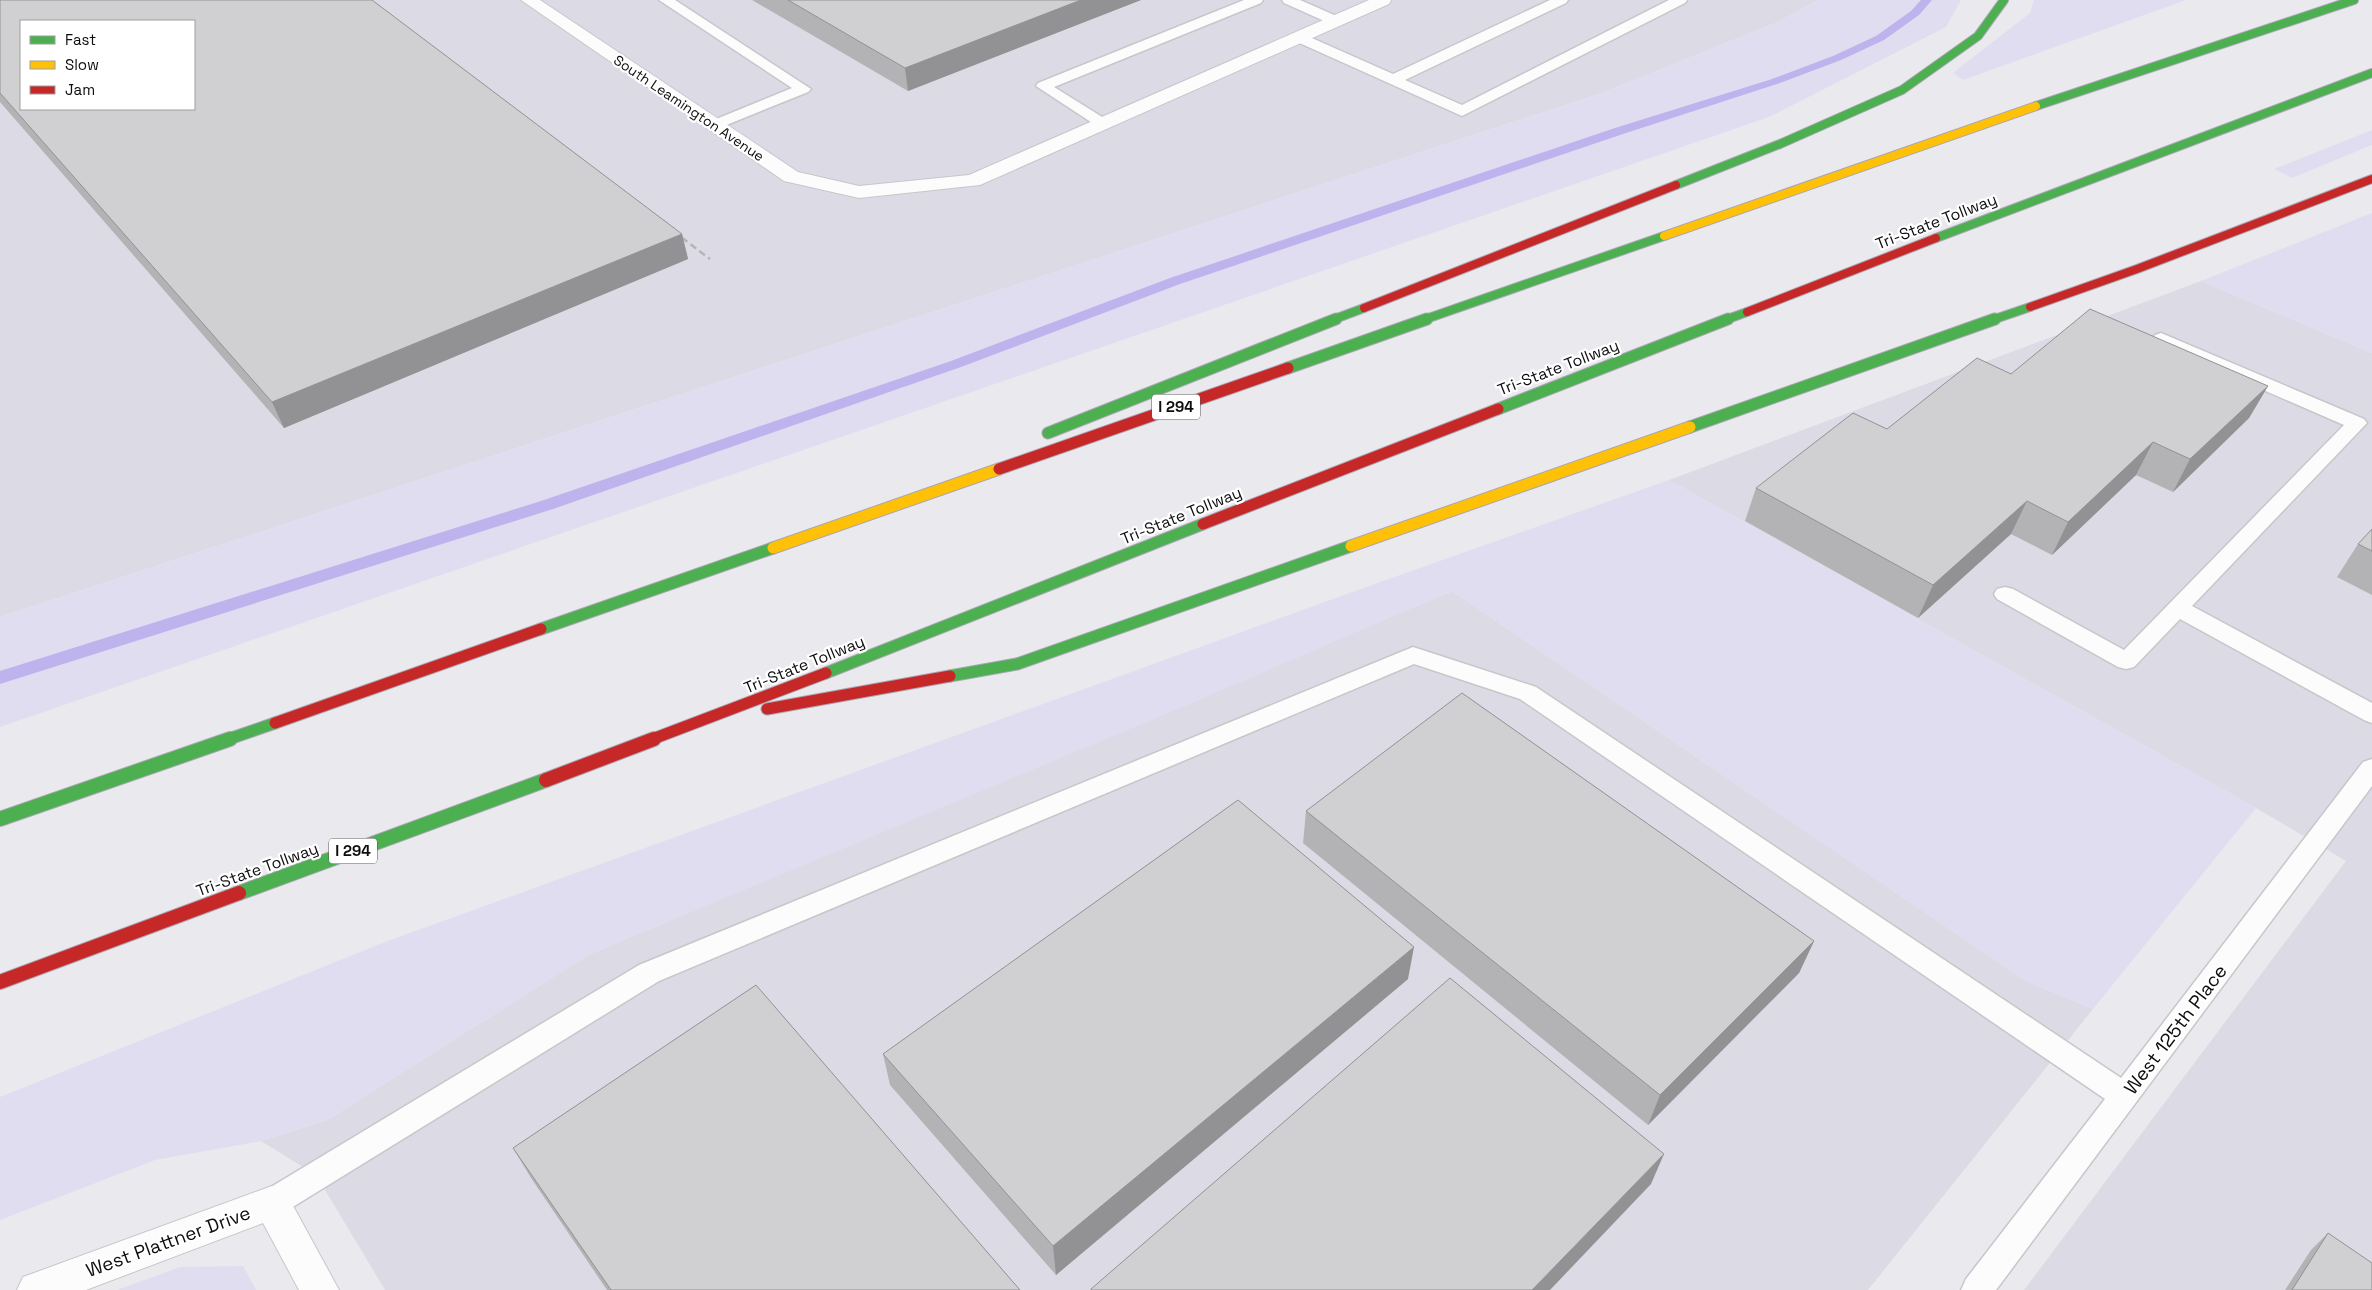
<svg xmlns="http://www.w3.org/2000/svg" width="2372" height="1290" viewBox="0 0 2372 1290" font-family="'Space Grotesk',sans-serif">
  <style>
    .built { fill: #dcdbe5; fill-rule: evenodd }
    .green { fill: #e0ddf1 }
    .lines { fill: none; stroke-linecap: round; stroke-linejoin: round }
    .stream { fill: #beb3ed; fill-rule: evenodd }
    .lane-casing { stroke: #c7c6ca; stroke-width: 3 }
    .street-casing { stroke: #c7c6ca; stroke-width: 2 }
    .fast-far2-casing { stroke: #a9a6b4; stroke-width: 10 }
    .fast-far1-casing { stroke: #a9a6b4; stroke-width: 13 }
    .fast-casing { stroke: #a9a6b4; stroke-width: 16 }
    .slow-far1-casing { stroke: #a9a6b4; stroke-width: 10 }
    .slow-casing { stroke: #a9a6b4; stroke-width: 13 }
    .jam-far2-casing { stroke: #a9a6b4; stroke-width: 10 }
    .jam-far1-casing { stroke: #a9a6b4; stroke-width: 13 }
    .jam-casing { stroke: #a9a6b4; stroke-width: 16 }
    .lane { fill: #fcfcfc; fill-rule: evenodd }
    .street { fill: #fcfcfc; fill-rule: evenodd }
    .fast-far2 { stroke: #4caf50; stroke-width: 8 }
    .fast-far1 { stroke: #4caf50; stroke-width: 11 }
    .fast { stroke: #4caf50; stroke-width: 14 }
    .slow-far1 { stroke: #ffc107; stroke-width: 8 }
    .slow { stroke: #ffc107; stroke-width: 11 }
    .jam-far2 { stroke: #c62828; stroke-width: 8 }
    .jam-far1 { stroke: #c62828; stroke-width: 11 }
    .jam { stroke: #c62828; stroke-width: 14 }
    .rail { stroke: #b4b3b5; stroke-width: 2.5; stroke-dasharray: 7 4; stroke-linecap: butt }
    .wall { fill: #b3b2b5 }
    .shaded-wall { fill: #929193 }
    .building { fill: #d0cfd2; stroke: #929193; fill-rule: evenodd }
    .labels { text-anchor: middle; stroke-width: 4.5; stroke-linejoin: round; paint-order: stroke }
    .far-street-label { font-size: 14px; fill: #0d0c0e; stroke: #fff }
    .shield { fill: #fff; stroke: #565556; stroke-width: 1 }
    .shield-label { font-size: 15px; font-weight: bold; fill: #0d0c0e }
    .street-label { font-size: 16px; fill: #0d0c0e; stroke: #fff }
    .near-street-label { font-size: 19px; fill: #0d0c0e; stroke: #fff }
  </style>
  <rect width="100%" height="100%" fill="#eae9ee"/>
  <!-- built -->
  <g class="built">
    <path d="M0,0H1818L1778,22L1602,93L0,617ZM21,21H194V109H21Z"/>
    <path d="M2201,281L2372,353V1290H2024L2346,861L2256,808L1669,480Z"/>
    <path d="M1452,591L2026,981L2093,1009L1868,1290H385L316,1175L261,1141L327,1120L588,955Z"/>
  </g>
  <!-- green -->
  <g class="green">
    <path d="M1818,0H1961L1946,27L1769,117L0,727V617L1602,93L1778,22Z"/>
    <path d="M2034,0H2186L1963,80L1953,73L2030,13Z"/>
    <path d="M2372,130V145L2292,178L2274,169Z"/>
    <path d="M2372,213V353L2201,281Z"/>
    <path d="M1669,480L2256,808L2093,1009L2026,981L1452,591L1166,714L588,955L327,1120L261,1141L155,1160L0,1220V1097L385,942L1369,586Z"/>
    <path d="M243,1266L256,1290H117L180,1267Z"/>
  </g>
  <g class="lines">
    <!-- stream -->
    <path class="stream" d="M1921,0H1932L1919,15L1884,40L1841,60L1777,84L1623,134L1180,284L961,367L553,509L0,684V671L541,501L951,361L1170,278L1615,128L1769,80L1833,56L1876,36L1911,11Z"/>
    <!-- lane casing -->
    <g class="lane-casing">
      <g id="lane">
        <path d="M659,0H675L811,89L808,92L719,128H709L706,125L709,122L792,88Z"/>
        <path d="M1244,0H1263L1261,3L1054,87L1107,120L1110,123L1107,126H1097L1036,86L1038,83Z"/>
        <path d="M1282,0H1300L1341,18L1343,21L1341,24H1331L1284,3Z"/>
        <path d="M1550,0H1568L1566,3L1405,80L1462,105L1669,0H1687L1685,3L1462,116L1295,41L1293,38L1300,34L1305,35L1393,74Z"/>
        <path d="M2161,333L2364,419L2367,423L2192,606L2372,703V723L2364,720L2180,619L2134,667L2126,669L2118,667L1997,599L1994,594L1997,589L2005,587L2013,589L2124,650L2344,425L2155,343L2152,339L2155,335Z"/>
        <path d="M1413,647L1536,687L2121,1078L2363,762L2372,759V786L1996,1290H1961L1966,1279L2105,1099L1520,699L1414,664L659,981L283,1213L272,1217L261,1213L257,1203L261,1193L639,965Z"/>
      </g>
    </g>
    <!-- street casing -->
    <g class="street-casing">
      <g id="street">
        <path d="M521,0H540L798,172L859,186L969,175L1369,0H1391L1389,4L980,185L859,198L784,181Z"/>
        <path d="M272,1186L285,1191L339,1290H299L263,1223L86,1290H17L23,1277Z"/>
      </g>
    </g>
    <!-- fast-far2 casing -->
    <g class="fast-far2-casing">
      <g id="fast-far2">
        <path d="M2036,106L2354,0"/>
        <path d="M1676,185L1780,144L1902,90L1978,36L2004,0"/>
        <path d="M1936,238L2372,73"/>
        <path d="M1332,320L1364,308"/>
        <path d="M1423,320L1664,236"/>
        <path d="M1725,320L1747,312"/>
        <path d="M1992,320L2030,307"/>
      </g>
    </g>
    <!-- fast-far1 casing -->
    <g class="fast-far1-casing">
      <g id="fast-far1">
        <path d="M1288,368L1427,319"/>
        <path d="M1498,409L1728,319"/>
        <path d="M1690,427L1995,319"/>
        <path d="M1048,433L1336,319"/>
        <path d="M541,629L773,548"/>
        <path d="M826,673L1203,524"/>
        <path d="M950,676L1017,664L1351,546"/>
        <path d="M226,740L275,723"/>
      </g>
    </g>
    <!-- fast casing -->
    <g class="fast-casing">
      <g id="fast">
        <path d="M0,819L230,739"/>
        <path d="M239,893L546,780"/>
      </g>
    </g>
    <!-- slow-far1 casing -->
    <g class="slow-far1-casing">
      <path id="slow-far1" d="M1664,236L2036,106"/>
    </g>
    <!-- slow casing -->
    <g class="slow-casing">
      <g id="slow">
        <path d="M1351,546L1690,427"/>
        <path d="M773,548L999,469"/>
      </g>
    </g>
    <!-- jam-far2 casing -->
    <g class="jam-far2-casing">
      <g id="jam-far2">
        <path d="M2030,307L2137,269L2372,179"/>
        <path d="M1364,308L1676,185"/>
        <path d="M1747,312L1936,238"/>
      </g>
    </g>
    <!-- jam-far1 casing -->
    <g class="jam-far1-casing">
      <g id="jam-far1">
        <path d="M999,469L1288,368"/>
        <path d="M1203,524L1498,409"/>
        <path d="M767,709L950,676"/>
        <path d="M275,723L541,629"/>
        <path d="M650,740L826,673"/>
      </g>
    </g>
    <!-- jam casing -->
    <g class="jam-casing">
      <g id="jam">
        <path d="M546,780L654,739"/>
        <path d="M0,982L239,893"/>
      </g>
    </g>
    <!-- lane -->
    <use href="#lane" class="lane"/>
    <!-- street -->
    <use href="#street" class="street"/>
    <!-- fast-far2 -->
    <use href="#fast-far2" class="fast-far2"/>
    <!-- fast-far1 -->
    <use href="#fast-far1" class="fast-far1"/>
    <!-- fast -->
    <use href="#fast" class="fast"/>
    <!-- slow-far1 -->
    <use href="#slow-far1" class="slow-far1"/>
    <!-- slow -->
    <use href="#slow" class="slow"/>
    <!-- jam-far2 -->
    <use href="#jam-far2" class="jam-far2"/>
    <!-- jam-far1 -->
    <use href="#jam-far1" class="jam-far1"/>
    <!-- jam -->
    <use href="#jam" class="jam"/>
    <!-- rail -->
    <path class="rail" d="M673,231L710,259"/>
  </g>
  <!-- wall -->
  <g class="wall">
    <path d="M0,0L682,234L688,259L284,428L0,102Z"/>
    <path d="M752,0H1141L908,91Z"/>
    <path d="M2268,386L2249,418L2173,492L2136,475L2052,555L2011,534L1918,618L1745,521L1756,488L1887,429Z"/>
    <path d="M2372,529V595L2337,577L2358,544Z"/>
    <path d="M1306,811L1814,941L1799,973L1648,1125L1303,843Z"/>
    <path d="M1408,979L1056,1275L890,1085L883,1054Z"/>
    <path d="M513,1148L1020,1290H607L531,1178Z"/>
    <path d="M2328,1233L2372,1290H2285L2311,1250Z"/>
  </g>
  <!-- shaded-wall -->
  <g class="shaded-wall">
    <path d="M1081,0H1141L908,91L905,68Z"/>
    <path d="M682,234L688,259L284,428L272,402Z"/>
    <path d="M2268,386L2249,418L2173,492L2190,459Z"/>
    <path d="M2153,442L2136,475L2052,555L2068,522Z"/>
    <path d="M2027,501L2011,534L1918,618L1933,585Z"/>
    <path d="M1814,941L1799,973L1648,1125L1660,1095Z"/>
    <path d="M1414,947L1408,979L1056,1275L1053,1246Z"/>
    <path d="M1664,1154L1651,1184L1550,1290H1532Z"/>
  </g>
  <!-- building -->
  <g class="building">
    <path d="M0,0H372L682,234L272,402L0,93ZM21,21H194V109H21Z"/>
    <path d="M788,0H1081L905,68Z"/>
    <path d="M2090,309L2268,386L2190,459L2153,442L2068,522L2027,501L1933,585L1756,488L1853,413L1887,429L1977,358L2011,374Z"/>
    <path d="M2372,529V551L2358,544Z"/>
    <path d="M1462,693L1814,941L1660,1095L1306,811Z"/>
    <path d="M1238,800L1414,947L1053,1246L883,1054Z"/>
    <path d="M1450,978L1664,1154L1532,1290H1091V1289Z"/>
    <path d="M756,985L1020,1290H611L513,1148Z"/>
    <path d="M2328,1233L2372,1263V1290H2292Z"/>
  </g>
  <g class="labels">
    <!-- far-street labels -->
    <g class="far-street-label">
      <text transform="translate(689 108) rotate(34)" y="5">South Leamington Avenue</text>
    </g>
    <!-- shield labels -->
    <g class="shield">
      <rect x="1152" y="394.5" width="48" height="25" rx="4"/>
      <rect x="329" y="838.5" width="48" height="25" rx="4"/>
    </g>
    <g class="shield-label">
      <text x="1176" y="412">I 294</text>
      <text x="353" y="856">I 294</text>
    </g>
    <!-- street labels -->
    <g class="street-label">
      <text transform="translate(1936 221) rotate(-21)" y="6">Tri-State Tollway</text>
      <text transform="translate(1558 367) rotate(-21)" y="6">Tri-State Tollway</text>
      <text transform="translate(1181 515) rotate(-22)" y="6">Tri-State Tollway</text>
      <text transform="translate(804 664) rotate(-22)" y="6">Tri-State Tollway</text>
      <text transform="translate(257 869) rotate(-20)" y="6">Tri-State Tollway</text>
    </g>
    <!-- near-street labels -->
    <g class="near-street-label">
      <text transform="translate(2175 1029) rotate(-53)" y="7">West 125th Place</text>
      <text transform="translate(168 1241) rotate(-20)" y="7">West Plattner Drive</text>
    </g>
  </g>
  <!-- legend -->
  <rect x="20" y="20" width="175" height="90" fill="#ffffff" stroke="#9e9e9f"/>
  <rect x="30" y="36" width="25" height="8" fill="#4caf50" stroke="#9e9e9f"/>
  <text x="65" y="45" font-size="15" fill="#0d0c0e">Fast</text>
  <rect x="30" y="61" width="25" height="8" fill="#ffc107" stroke="#9e9e9f"/>
  <text x="65" y="70" font-size="15" fill="#0d0c0e">Slow</text>
  <rect x="30" y="86" width="25" height="8" fill="#c62828" stroke="#9e9e9f"/>
  <text x="65" y="95" font-size="15" fill="#0d0c0e">Jam</text>
</svg>
